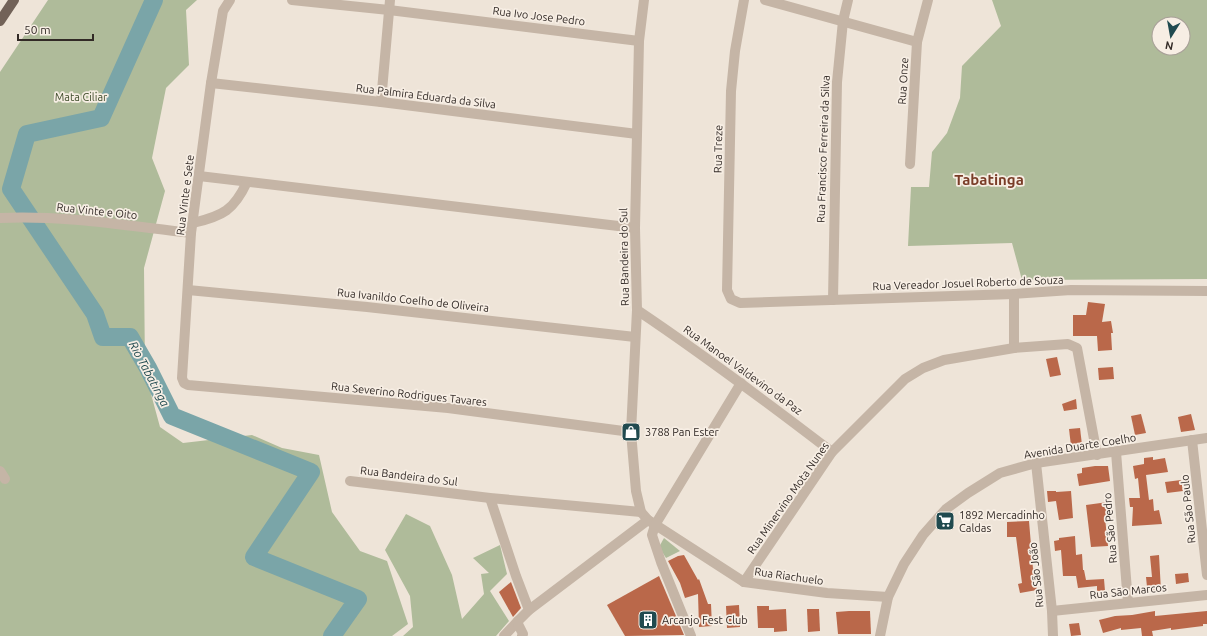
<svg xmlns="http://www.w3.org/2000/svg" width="1207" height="636" viewBox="0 0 1207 636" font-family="Ubuntu,sans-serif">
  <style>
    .green { fill: #afbb9a; fill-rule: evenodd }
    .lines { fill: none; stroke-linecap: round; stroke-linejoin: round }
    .river { stroke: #7aa5a8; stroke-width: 18 }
    .building { fill: #ba684a }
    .minor { stroke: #c5b5a6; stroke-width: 10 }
    .major { stroke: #726258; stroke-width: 10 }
    .labels { text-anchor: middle; stroke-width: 3.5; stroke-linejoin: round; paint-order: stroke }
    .street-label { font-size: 11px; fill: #322a26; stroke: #f7eee4 }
    .park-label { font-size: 11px; fill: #404d2c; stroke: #f7eee4 }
    .poi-label { font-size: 11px; fill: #322a26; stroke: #f7eee4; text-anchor: start }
    .water-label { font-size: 12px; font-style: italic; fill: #204a4f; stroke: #f7eee4 }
    .district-label { font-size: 15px; font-weight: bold; fill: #793c27; stroke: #f7eee4 }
  </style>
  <rect width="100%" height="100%" fill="#eee4d8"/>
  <!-- green -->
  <g class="green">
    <path d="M48,0H197L186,10L189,65L166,88L152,158L165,191L144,268L145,372L160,427L183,443L252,435L282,448L319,455L332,512L360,551L387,561L408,624L392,636H0V72Z"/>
    <path d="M992,0H1207V279L1022,280L1012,243L908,246L911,187H929L932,152L947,133L960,98L962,66L1001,26ZM1159,24H1183V48H1159Z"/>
    <path d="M406,514L430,526L452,575L462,619L484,594L481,574L489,573L473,558L500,545L507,574L490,591L509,621L496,636H403L413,627L410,596L385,550Z"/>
    <path d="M664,538L680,551L666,558L659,547Z"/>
  </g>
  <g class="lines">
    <!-- river -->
    <path class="river" d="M154,0L101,118L27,134L11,189L95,314L103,337H130L148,368L172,416L311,472L254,557L358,599L332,636"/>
  </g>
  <!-- building -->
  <g class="building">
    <path d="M1088,302L1105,304L1102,322L1111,321L1113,333H1111L1112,350L1098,351L1097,336H1073V315H1086Z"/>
    <path d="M1057,357L1061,375L1050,377L1046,359Z"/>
    <path d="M1113,367L1114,379L1099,380L1098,368Z"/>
    <path d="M1076,399L1077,409L1064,411L1062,404Z"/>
    <path d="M1141,414L1146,433L1135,435L1131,416Z"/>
    <path d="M1191,414L1195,430L1181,432L1178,417Z"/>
    <path d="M1080,428L1082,445L1071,446L1069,429Z"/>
    <path d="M1153,457V460L1165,458L1168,472L1146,475L1149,500L1153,499L1154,511L1159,510L1162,524L1132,526L1133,507H1130L1129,498H1140L1138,478L1135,479L1133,466L1144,464V458Z"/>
    <path d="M1095,466H1108L1110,481L1079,486L1077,474L1082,473V468Z"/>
    <path d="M1181,480L1183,491L1167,493L1165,482Z"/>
    <path d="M1047,491H1056V492L1071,491L1073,518L1059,520L1056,501L1048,502Z"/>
    <path d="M1108,502L1110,518H1105L1108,546L1091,547L1086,505Z"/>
    <path d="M1029,521L1033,569L1035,568L1036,578L1035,579L1037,590L1020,593L1018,584L1022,583L1016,537H1007V522Z"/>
    <path d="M1075,536L1076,555L1082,554L1083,570H1084L1086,580L1104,579L1105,591H1097V586L1078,588L1076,576H1063L1061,550L1055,551L1054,541L1059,540V538Z"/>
    <path d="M684,555L698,580L699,579L708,604H711L712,626L699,627L698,594L685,598L680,583L668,561L678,556Z"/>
    <path d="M1159,555L1161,591H1153V586L1147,587L1146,577H1152L1150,556Z"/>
    <path d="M1188,573L1189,582L1176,584L1175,574Z"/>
    <path d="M659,576L684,635L625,636L607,605Z"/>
    <path d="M511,582L521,608L513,617L499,592Z"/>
    <path d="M739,605L740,627L727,628L726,606Z"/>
    <path d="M757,606H769V610L786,609L787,631L774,632V628H758Z"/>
    <path d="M807,609H819L820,631L808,632Z"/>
    <path d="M849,611H870L871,634H838L836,612Z"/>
    <path d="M1155,611V616L1207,611V624H1203V626L1171,630V628L1152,631L1153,636H1142L1141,628L1121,630V628L1103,633L1099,620L1115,616L1132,615Z"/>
    <path d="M1079,623L1081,635L1071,636L1069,624Z"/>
  </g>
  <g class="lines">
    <!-- minor -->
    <g class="minor">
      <path d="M230,0L223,11L211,83L191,233L182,378L184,383L188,385L448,408L631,432"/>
      <path d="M292,0L389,10L639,41"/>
      <path d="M644,0L639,41L635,228L637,310L631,432L636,491L641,512L648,520L744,582L827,593L888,597"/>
      <path d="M744,0L735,51L731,91L727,290L731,299L740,303L1014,294L1071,290L1207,291"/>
      <path d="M765,0L917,42"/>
      <path d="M211,83L381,102L637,134"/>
      <path d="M381,102L390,0"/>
      <path d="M910,164L917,42L928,0"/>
      <path d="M199,176L635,228"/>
      <path d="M0,218C64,215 128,226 191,233"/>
      <path d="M193,223C223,216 234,210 247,182"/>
      <path d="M188,290L367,307L635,337"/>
      <path d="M1014,294V348"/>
      <path d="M833,300L837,82L843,21L848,0"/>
      <path d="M637,310C704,355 768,403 832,452"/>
      <path d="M1192,440L1207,575"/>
      <path d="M1116,452L1128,603"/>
      <path d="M1036,463L1052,611L1053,636"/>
      <path d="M0,471L5,479"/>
      <path d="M350,481L490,498L641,512"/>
      <path d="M490,498L516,576L529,610"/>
      <path d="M744,582L832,452L905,379L923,368L944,360L1014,348L1068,344L1077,348L1097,455"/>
      <path d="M1052,611L1207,595"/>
      <path d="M504,636L518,621"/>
      <path d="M522,636L523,634L518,624V621L529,610L648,520"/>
      <path d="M691,636L661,562L652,535L655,525L741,383"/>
      <path d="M880,636L888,597L904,564L923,535L946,509L968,493L1000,473L1036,463L1207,438"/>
    </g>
    <!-- major -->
    <path class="major" d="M0,21L14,0"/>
  </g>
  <!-- icons -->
  <defs>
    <g id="shop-square" transform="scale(1)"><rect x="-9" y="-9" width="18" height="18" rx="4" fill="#204a4f" stroke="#f7eee4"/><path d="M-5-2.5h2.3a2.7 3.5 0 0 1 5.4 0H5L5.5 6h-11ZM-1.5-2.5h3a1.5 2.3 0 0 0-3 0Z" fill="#fff"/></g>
    <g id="supermarket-square" transform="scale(1)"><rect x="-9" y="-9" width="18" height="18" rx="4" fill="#204a4f" stroke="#f7eee4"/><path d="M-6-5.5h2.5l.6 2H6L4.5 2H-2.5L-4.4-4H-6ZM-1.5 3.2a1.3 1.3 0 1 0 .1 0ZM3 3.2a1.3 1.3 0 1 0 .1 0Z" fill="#fff"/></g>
    <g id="building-square" transform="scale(1)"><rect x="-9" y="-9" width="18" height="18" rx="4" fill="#204a4f" stroke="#f7eee4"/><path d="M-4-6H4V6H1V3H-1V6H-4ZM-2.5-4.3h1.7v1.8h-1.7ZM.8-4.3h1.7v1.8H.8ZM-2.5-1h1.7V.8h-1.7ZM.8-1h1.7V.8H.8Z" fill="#fff"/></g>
  </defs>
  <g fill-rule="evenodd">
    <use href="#shop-square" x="631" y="432"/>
    <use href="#supermarket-square" x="945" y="521"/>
    <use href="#building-square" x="648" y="620"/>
  </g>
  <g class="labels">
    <!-- street labels -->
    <g class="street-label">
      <text transform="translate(539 16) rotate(7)" y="4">Rua Ivo Jose Pedro</text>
      <text transform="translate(903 81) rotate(-87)" y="4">Rua Onze</text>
      <text transform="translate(426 96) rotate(7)" y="4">Rua Palmira Eduarda da Silva</text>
      <text transform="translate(718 149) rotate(-89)" y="4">Rua Treze</text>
      <text transform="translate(823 149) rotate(-88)" y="4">Rua Francisco Ferreira da Silva</text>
      <text transform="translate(185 195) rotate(-83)" y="4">Rua Vinte e Sete</text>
      <text transform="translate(97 211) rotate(6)" y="4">Rua Vinte e Oito</text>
      <text transform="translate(624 257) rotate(-91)" y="4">Rua Bandeira do Sul</text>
      <text transform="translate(968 283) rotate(-2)" y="4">Rua Vereador Josuel Roberto de Souza</text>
      <text transform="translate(413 300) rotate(6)" y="4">Rua Ivanildo Coelho de Oliveira</text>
      <text transform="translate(743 370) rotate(36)" y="4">Rua Manoel Valdevino da Paz</text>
      <text transform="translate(409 394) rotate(6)" y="4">Rua Severino Rodrigues Tavares</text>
      <text transform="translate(1080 446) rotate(-9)" y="4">Avenida Duarte Coelho</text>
      <text transform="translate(409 476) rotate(7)" y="4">Rua Bandeira do Sul</text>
      <text transform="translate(788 498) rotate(-55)" y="4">Rua Minervino Mota Nunes</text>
      <text transform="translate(1188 509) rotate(-96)" y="4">Rua São Paulo</text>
      <text transform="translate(1110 528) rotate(-95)" y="4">Rua São Pedro</text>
      <text transform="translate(1036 575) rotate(-96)" y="4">Rua São João</text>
      <text transform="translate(789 576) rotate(8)" y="4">Rua Riachuelo</text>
      <text transform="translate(1128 591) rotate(-6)" y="4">Rua São Marcos</text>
    </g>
    <!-- park labels -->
    <g class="park-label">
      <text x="81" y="101">Mata Ciliar</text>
    </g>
    <!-- poi labels -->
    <g class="poi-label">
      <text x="645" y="436">3788 Pan Ester</text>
      <text x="959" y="519">1892 Mercadinho<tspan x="959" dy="13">Caldas</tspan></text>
      <text x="662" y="624">Arcanjo Fest Club</text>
    </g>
    <!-- water labels -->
    <g class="water-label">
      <text transform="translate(149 374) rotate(62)" y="4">Rio Tabatinga</text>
    </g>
    <!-- district labels -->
    <g class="district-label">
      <text x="989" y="185">Tabatinga</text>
    </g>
  </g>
  <!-- north arrow -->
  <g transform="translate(1171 36) rotate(191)"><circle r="19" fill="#f7eee4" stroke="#a8a098"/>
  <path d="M0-3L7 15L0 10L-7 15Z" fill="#204a4f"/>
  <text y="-6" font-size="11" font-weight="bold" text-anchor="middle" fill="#322a26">N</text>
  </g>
  <!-- scale -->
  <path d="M18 34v6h75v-6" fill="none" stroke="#322a26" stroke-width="2"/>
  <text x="24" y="34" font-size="12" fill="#322a26" stroke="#f7eee4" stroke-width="3" paint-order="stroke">50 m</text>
</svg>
